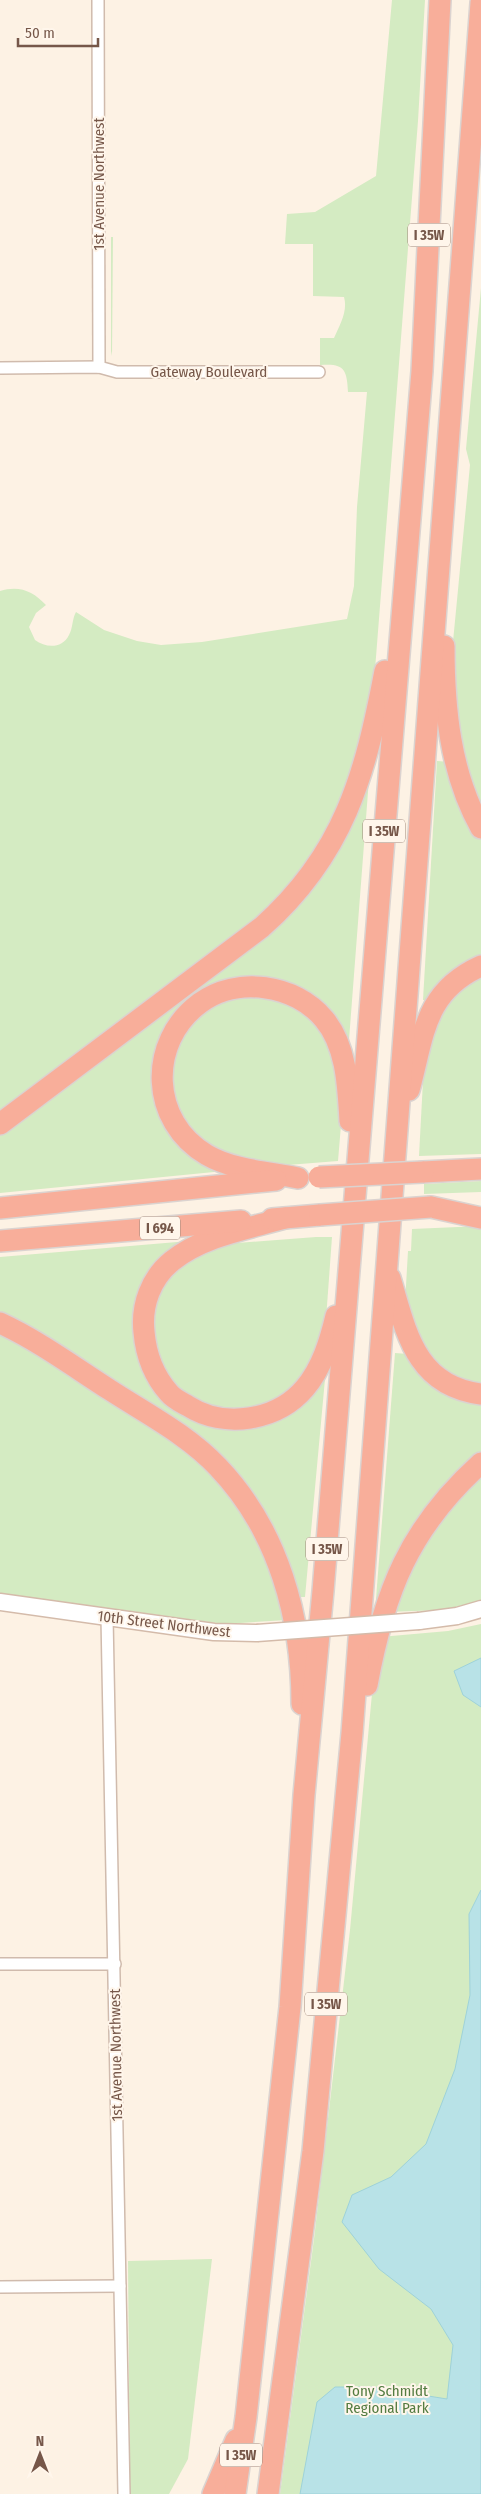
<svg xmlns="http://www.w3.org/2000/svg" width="481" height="2494" viewBox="0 0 481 2494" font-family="'Fira Sans Condensed',sans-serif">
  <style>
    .green { fill: #d4ebc2 }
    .water { fill: #b8e2e7; stroke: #9ed2d9 }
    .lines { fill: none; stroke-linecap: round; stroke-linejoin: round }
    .street-casing { stroke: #d0bbad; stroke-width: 14 }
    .secondary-casing { stroke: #d4bbaa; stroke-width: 19 }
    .highway-casing { stroke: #dbd3d0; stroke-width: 24 }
    .street { stroke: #fff; stroke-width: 11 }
    .secondary { stroke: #fff; stroke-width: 16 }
    .highway { stroke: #f8ae9a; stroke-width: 21 }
    .secondary-bridge-casing { stroke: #d4bbaa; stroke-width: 19; stroke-linecap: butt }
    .highway-bridge-casing { stroke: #dbd3d0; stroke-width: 24; stroke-linecap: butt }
    .secondary-bridge { stroke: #fff; stroke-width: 16 }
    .highway-bridge { stroke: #f8ae9a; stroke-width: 21 }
    .labels { text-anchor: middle; stroke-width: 4; stroke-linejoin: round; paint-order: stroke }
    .shield { fill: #fff6eb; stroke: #9f877a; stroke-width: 1 }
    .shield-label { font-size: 14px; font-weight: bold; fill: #765749 }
    .street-label { font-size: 15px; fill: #765749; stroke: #fff6eb }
    .park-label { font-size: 15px; fill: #547c41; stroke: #fff6eb }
  </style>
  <rect width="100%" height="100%" fill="#fdf2e4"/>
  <!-- green -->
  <g class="green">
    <path d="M392,0H425L418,121L372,708L334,828L285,897L0,1118V591C19,585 33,591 46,605L36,613L29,627L35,640C46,648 62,649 69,635C73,628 72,619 76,612L104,630L137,641L161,645L202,642L347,619L354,586L357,507L367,392H348C347,369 344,363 320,365V338H334C340,325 348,311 344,297L313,296V244H285L287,214L315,212L376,176Z"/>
    <path d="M111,237H113L112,356L111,351Z"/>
    <path d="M481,288V815L470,791L450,673L470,465L466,449Z"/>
    <path d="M437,761L451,762L481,838V959L430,1001L423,1000Z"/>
    <path d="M369,779L349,1040H339L299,993L200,997L156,1084L216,1167L214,1172L0,1193V1129L266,929Z"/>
    <path d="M481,972V1154L419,1156L425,1043L436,1013Z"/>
    <path d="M233,995L279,997L313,1017L337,1057L341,1125L338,1161L275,1166L239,1161L187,1132L168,1080L188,1022Z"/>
    <path d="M481,1181V1192L424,1194V1184Z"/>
    <path d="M481,1226V1387L474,1386L429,1362L405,1303L408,1251H411L412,1229Z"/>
    <path d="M316,1237H332L325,1333L300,1384L257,1410H213L175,1388L151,1346L156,1294L178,1264L224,1244Z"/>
    <path d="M189,1241L153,1276L147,1368L222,1424L318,1379H325L305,1597H293L232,1478L0,1319V1257Z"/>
    <path d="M0,1330C36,1353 73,1376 109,1399C153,1427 198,1454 230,1497C258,1534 274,1576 287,1620L224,1624L0,1593Z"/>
    <path d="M395,1353L408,1354L481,1398V1454L381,1600L376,1599Z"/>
    <path d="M481,1467V1601L442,1610L387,1612L403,1571Z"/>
    <path d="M481,1624V2494H280L314,2239L350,1930L374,1672L380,1637L448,1631Z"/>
    <path d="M212,2259L188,2459L169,2494H130L128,2261Z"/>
  </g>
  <!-- water -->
  <g class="water">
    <path d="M481,1658V1707L463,1695L454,1671Z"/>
    <path d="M481,1890V2494H300L317,2402L335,2387H372L447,2399L453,2345L431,2309L379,2269L342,2222L352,2195L391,2177L426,2144L455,2069L470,1995L469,1914Z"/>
  </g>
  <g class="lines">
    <!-- street casing -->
    <g class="street-casing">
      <g id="street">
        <path d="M98,0L99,367"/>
        <path d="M0,368L99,367L117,372H319"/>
        <path d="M107,1617L124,2494"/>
        <path d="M0,1964H115"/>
        <path d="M0,2287L120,2286"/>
      </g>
    </g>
    <!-- secondary casing -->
    <g class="secondary-casing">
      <g id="secondary">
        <path d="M0,1602L214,1632L257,1633"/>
        <path d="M419,1621L457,1616L481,1609"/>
      </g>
    </g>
    <!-- highway casing -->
    <g class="highway-casing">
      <g id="highway">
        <path d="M444,646C444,708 450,773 481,828"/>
        <path d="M409,1090C424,1037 423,992 481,966"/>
        <path d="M0,1124L262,927C344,854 365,776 385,671"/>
        <path d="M423,1172L481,1169"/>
        <path d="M298,1178C268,1172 233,1170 207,1155C150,1122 147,1042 200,1003C237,976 295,984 324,1019C347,1046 348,1088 350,1121"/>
        <path d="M431,1207L481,1218"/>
        <path d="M0,1208L276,1180"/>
        <path d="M285,1218C247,1229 203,1236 172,1261C151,1278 141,1305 144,1332C146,1355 153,1375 169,1393C174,1399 181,1402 188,1406C224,1429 277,1421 305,1388C322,1368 330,1341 336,1316"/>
        <path d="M272,1219L320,1215"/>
        <path d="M0,1241L241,1221"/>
        <path d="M390,1278C406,1331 415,1386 481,1394"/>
        <path d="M0,1323C39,1341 74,1367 110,1390C147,1414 188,1435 218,1467C279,1531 302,1618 302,1704"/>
        <path d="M367,1685C384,1592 409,1528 481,1463"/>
        <path d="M213,2494L236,2440"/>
        <path d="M235,2494L246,2417L290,2007L304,1795L323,1591L422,371L440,0"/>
        <path d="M268,2494L313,2151L352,1733L481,3"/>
      </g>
    </g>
    <!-- street -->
    <use href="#street" class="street"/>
    <!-- secondary -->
    <use href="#secondary" class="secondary"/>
    <!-- highway -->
    <use href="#highway" class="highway"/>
    <!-- secondary-bridge casing -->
    <g class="secondary-bridge-casing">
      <path id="secondary-bridge" d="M257,1633L419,1621"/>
    </g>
    <!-- highway-bridge casing -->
    <g class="highway-bridge-casing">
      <g id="highway-bridge">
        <path d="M319,1177L423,1172"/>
        <path d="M320,1215L431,1207"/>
      </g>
    </g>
    <!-- secondary-bridge -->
    <use href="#secondary-bridge" class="secondary-bridge"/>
    <!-- highway-bridge -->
    <use href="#highway-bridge" class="highway-bridge"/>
  </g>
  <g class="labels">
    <!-- shield labels -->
    <g class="shield">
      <rect x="408" y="223.5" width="42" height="23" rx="4"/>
      <rect x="363" y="819.5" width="42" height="23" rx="4"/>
      <rect x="140" y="1216.5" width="40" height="23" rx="4"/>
      <rect x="306" y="1537.5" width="42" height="23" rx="4"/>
      <rect x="305" y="1992.5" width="42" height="23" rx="4"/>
      <rect x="220" y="2443.5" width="42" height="23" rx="4"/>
    </g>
    <g class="shield-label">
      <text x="429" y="240">I 35W</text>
      <text x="384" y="836">I 35W</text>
      <text x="160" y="1233">I 694</text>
      <text x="327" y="1554">I 35W</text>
      <text x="326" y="2009">I 35W</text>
      <text x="241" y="2460">I 35W</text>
    </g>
    <!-- street labels -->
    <g class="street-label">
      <text transform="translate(99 184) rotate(-90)" y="5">1st Avenue Northwest</text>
      <text x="209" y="377">Gateway Boulevard</text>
      <text transform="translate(164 1624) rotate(7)" y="5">10th Street Northwest</text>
      <text transform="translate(116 2055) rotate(-91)" y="5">1st Avenue Northwest</text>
    </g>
    <!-- park labels -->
    <g class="park-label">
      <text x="387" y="2396">Tony Schmidt<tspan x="387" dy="17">Regional Park</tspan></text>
    </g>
  </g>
  <!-- north arrow -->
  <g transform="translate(40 2454)" stroke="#fff6eb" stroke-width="4" paint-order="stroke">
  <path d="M0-4L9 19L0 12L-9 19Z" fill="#765749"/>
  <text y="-8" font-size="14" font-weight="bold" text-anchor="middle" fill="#765749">N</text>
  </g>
  <!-- scale -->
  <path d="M18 38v8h80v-8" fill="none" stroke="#765749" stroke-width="2.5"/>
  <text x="25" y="38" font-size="15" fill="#765749" stroke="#fff6eb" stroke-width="4" paint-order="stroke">50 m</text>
</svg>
